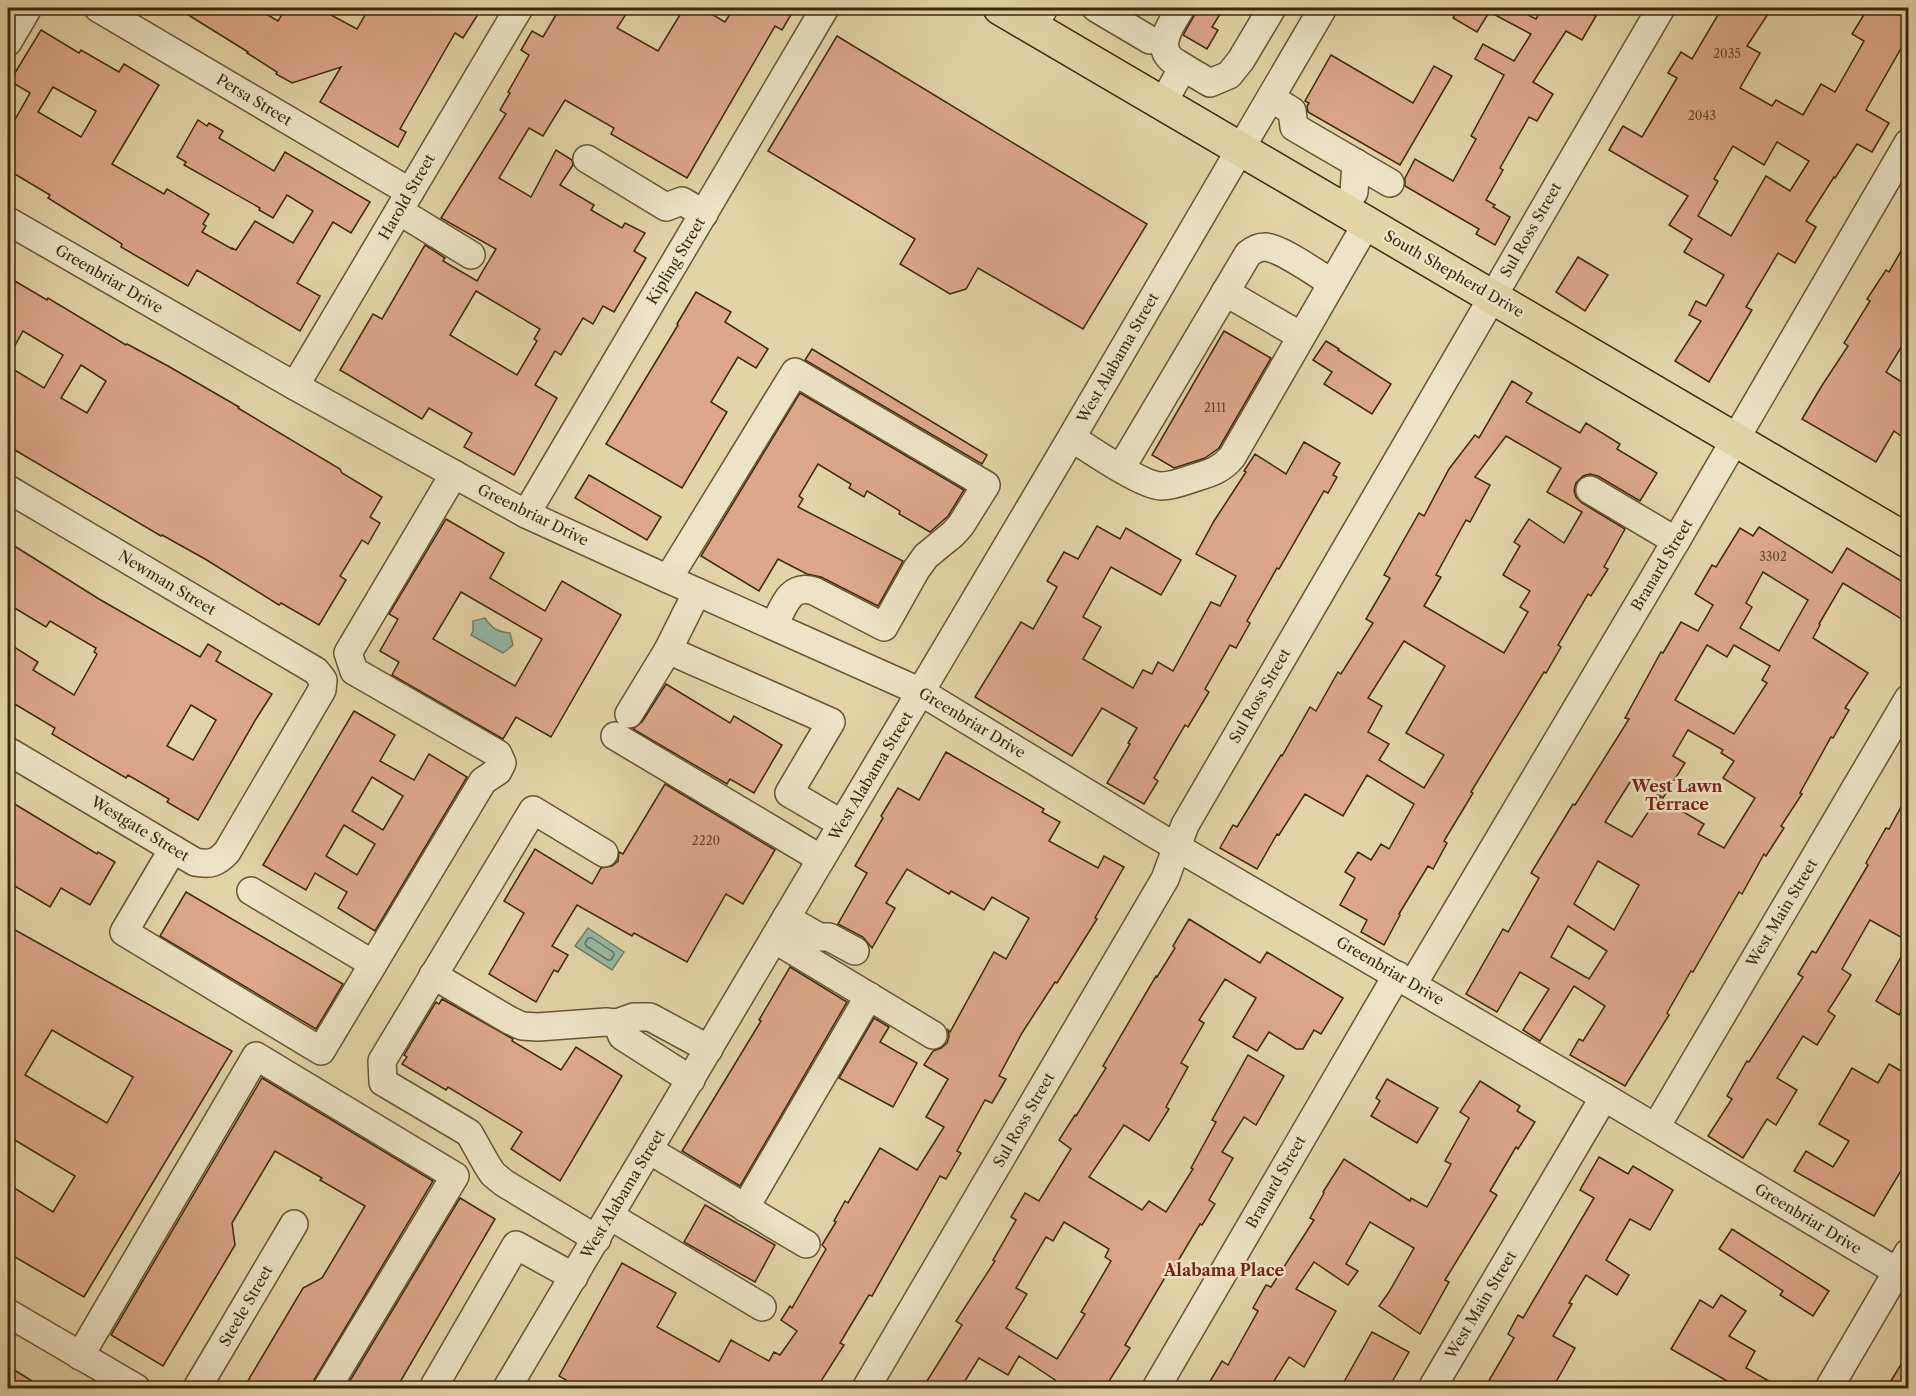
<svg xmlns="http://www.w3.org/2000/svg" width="1916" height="1396" viewBox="0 0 1916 1396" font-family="'Libre Caslon Text',serif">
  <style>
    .water { fill: #96b8a5; stroke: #727f68; stroke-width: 1.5 }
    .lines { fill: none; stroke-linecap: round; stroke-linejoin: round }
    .shore { stroke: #6a7059; stroke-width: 1.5 }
    .building { fill: #dca78a; stroke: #3d290d; stroke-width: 1.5; fill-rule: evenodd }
    .minor-casing { stroke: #665434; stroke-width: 30 }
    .major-casing { stroke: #3d290d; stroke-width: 36 }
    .minor { stroke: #ede3c6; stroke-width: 27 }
    .major { stroke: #e3d4a7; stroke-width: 33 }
    .labels { text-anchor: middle; stroke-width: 5; stroke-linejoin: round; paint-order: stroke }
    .number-label { font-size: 12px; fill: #65482c }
    .street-label { font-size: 15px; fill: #3d290d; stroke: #ede3c6 }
    .neighbourhood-label { font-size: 16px; font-weight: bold; fill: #7a1f14; stroke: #ede3c6 }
  </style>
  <rect width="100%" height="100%" fill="#e3d4a7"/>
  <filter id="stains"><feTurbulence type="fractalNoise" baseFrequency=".00333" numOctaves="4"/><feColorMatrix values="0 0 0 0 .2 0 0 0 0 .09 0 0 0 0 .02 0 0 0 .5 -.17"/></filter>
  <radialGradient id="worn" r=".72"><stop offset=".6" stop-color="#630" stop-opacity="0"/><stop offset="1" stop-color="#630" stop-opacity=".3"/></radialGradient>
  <!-- water -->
  <g class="water">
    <path d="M485,618C492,629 498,632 510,633L513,645L503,653L471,635L473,631V621Z"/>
    <path d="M588,928L624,952L612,970L575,946Z"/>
  </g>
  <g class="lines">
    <!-- shore -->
    <path class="shore" d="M588,938H592L613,952L614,955L611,960H608L586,946L585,943Z"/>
  </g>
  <!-- building -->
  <g class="building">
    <path d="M177,8H256L278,21L286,8H318L357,29L369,8H482L463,38L455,33L400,129L406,132L398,147L320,102L341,67L292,83L276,74L277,72L247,53L248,52Z"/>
    <path d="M560,8H630L617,28L658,51L684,8H701L725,22L734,8H795L782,30L775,26L687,178L611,134L614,128L565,100L543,136L529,128L499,178L531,197L556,150L572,160L573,165L560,185L594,205L591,210L622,228L625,223L645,233L634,251L646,258L614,312L603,306L593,324L583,318L561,355L555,351L535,385L557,398L514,475L464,447L472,433L429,408L422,419L340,370L373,314L382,319L425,245L445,258L443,261L477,281L496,249L441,218L506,114L500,110L510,93L508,92L529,55L521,50L532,31L543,37ZM476,291L540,329L534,339L537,341L517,375L450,335Z"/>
    <path d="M1197,8H1224L1212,27L1218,30L1207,49L1183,35L1194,16Z"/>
    <path d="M1459,8H1479L1488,14L1477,32L1453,18Z"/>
    <path d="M1482,8H1514L1536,19L1542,8H1581L1596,16L1582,40L1566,31L1533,82L1553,94L1537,121L1529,117L1500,168L1503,170L1486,200L1495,205L1493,207L1510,217L1495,245L1476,234L1479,229L1405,186V178L1415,159L1453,181L1476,139L1471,136L1504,75L1475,59L1483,44L1514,61L1531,34Z"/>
    <path d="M1722,8H1772L1747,46L1760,53L1740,88L1772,106L1776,100L1803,115L1821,84L1835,92L1864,41L1852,34L1868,8H1908V36L1866,110L1889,123L1872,152L1857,144L1835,178L1834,177L1806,221L1816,227L1795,263L1778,253L1746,307L1752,310L1709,382L1675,361L1701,321L1689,315L1696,301L1706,306L1724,275L1684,252L1692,239L1669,225L1688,196L1609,150L1623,126L1642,137L1677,78L1668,73L1681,52L1692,59ZM1777,142L1809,161L1790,191L1766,176L1731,236L1698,216L1718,181L1714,179L1733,146L1764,165Z"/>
    <path d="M41,30L79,53L81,50L119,72L124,64L159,85L112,164L164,194L167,189L209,214L203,224L206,226L202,232L232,249V248L236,250L255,221L293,243L313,211L287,195L273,218L259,210L260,208L184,165L186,162L177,157L198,120L207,126L209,123L223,131L219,138L274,171L285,152L370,202L351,233L333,222L297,283L320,296L300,331L197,270L188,286L121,247L122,244L48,198L50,195L8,170V132L30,93L10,81ZM53,87L96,111L81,137L38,112Z"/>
    <path d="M837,36L1147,224L1083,329L978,268L966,289L950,294L900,264L915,239L768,151Z"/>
    <path d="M1331,55L1413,103L1434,66L1452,76L1400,165L1308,112L1307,106L1309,103L1305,101Z"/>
    <path d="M1908,239V336L1886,372L1908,386V441L1894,431L1876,462L1802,419L1821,387L1848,346L1844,343L1870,301L1867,299L1886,270L1889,272Z"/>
    <path d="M1578,257L1608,275L1585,311L1556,292Z"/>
    <path d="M8,277L47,300L48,298L126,345L127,344L168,366L239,407L238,408L340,469L342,473L382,497L370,517L380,523L368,544L362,540L340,576L346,580L319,625L281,603L279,605L205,559L162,535L161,536L8,446V366L44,388L63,355L23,331L8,358ZM81,365L106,381L87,413L61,398Z"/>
    <path d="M696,292L731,312L725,322L768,349L756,368L738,357L711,402L727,412L682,488L606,444L678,325L677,324Z"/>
    <path d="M1224,331L1271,358L1219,448L1205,458L1174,468L1152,455Z"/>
    <path d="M1326,341L1339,349L1338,350L1391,384L1372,414L1324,384L1332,372L1313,360Z"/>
    <path d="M812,349L987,455L982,464L805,360Z"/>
    <path d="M1512,381L1532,393L1526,402L1580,433L1586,423L1620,444L1617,449L1657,473L1640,501L1598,476L1590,474L1583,476L1576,483L1574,490L1576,497L1582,503L1625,529L1604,567L1608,569L1591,596L1588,594L1558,645L1561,647L1546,673L1544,672L1471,792L1473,793L1444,841L1447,843L1433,869L1428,866L1399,914L1400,915L1384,945L1361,932L1367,920L1340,905L1355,878L1345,872L1358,852L1371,860L1381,844L1389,849L1414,804L1367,775L1343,816L1305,794L1279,835L1277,834L1257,869L1220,848L1233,825L1237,827L1281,755L1282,756L1310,707L1316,711L1338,672L1341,674L1373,623L1366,619L1390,578L1384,575L1419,513L1424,516L1449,469L1475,435L1479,438ZM1506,436L1561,468L1547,492L1582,512L1564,543L1529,519L1514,542L1520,546L1503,575L1530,591L1520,607L1528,612L1504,653L1424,606L1441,577L1436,575L1466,520L1470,522L1490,485L1475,477ZM1404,641L1445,666L1406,733L1444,755L1424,788L1379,760L1389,744L1368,732L1382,706L1368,698Z"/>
    <path d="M800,393L964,490L948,516L930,532L899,514L900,511L867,491L864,497L849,488L851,484L818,464L799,496L803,499L798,507L903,561L878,606L821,577L807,574L778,559L759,591L701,556Z"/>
    <path d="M1304,442L1340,463L1333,475L1337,477L1328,493L1324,491L1279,569L1277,568L1247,621L1250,623L1236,648L1230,645L1205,689L1209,692L1188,727L1185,725L1154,778L1158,781L1144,804L1107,783L1130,744L1128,743L1137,728L1102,708L1072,756L975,697L1021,622L1033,629L1057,587L1047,581L1064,552L1078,559L1097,526L1120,539L1126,528L1181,560L1161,595L1111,567L1083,617L1101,627L1083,659L1133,688L1143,670L1152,674L1158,662L1173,671L1211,602L1220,606L1236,576L1196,554L1214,521L1246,472L1244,471L1255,454L1286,474Z"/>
    <path d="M589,475L661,517L647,540L575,498Z"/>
    <path d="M446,519L504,553L490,578L545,611L562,581L621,615L551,737L516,717L503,739L392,675L399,662L380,651L398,619L389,614ZM461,592L542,639L515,686L433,639Z"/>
    <path d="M1759,527L1832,573L1847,548L1908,585V623L1843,583L1819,624L1820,625L1813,638L1868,673L1845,708L1849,710L1833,738L1831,737L1800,793L1802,794L1781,826L1784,828L1766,856L1764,854L1742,894L1739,892L1693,972L1691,971L1667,1013L1669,1015L1625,1086L1570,1055L1579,1039L1583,1041L1605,1006L1574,986L1540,1041L1523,1030L1549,989L1520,972L1497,1012L1466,994L1503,929L1508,932L1539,878L1531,873L1573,804L1575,805L1629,719L1625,718L1661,652L1663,653L1681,622L1698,631L1713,605L1695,594L1712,565L1716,567L1740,528L1753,536ZM1763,572L1808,600L1779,651L1740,628L1752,607L1746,603ZM1707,645L1727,657L1734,645L1770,666L1762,680L1767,683L1734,734L1675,700ZM1688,730L1723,750L1721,753L1734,761L1723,778L1755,798L1724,848L1698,834L1704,824L1658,797L1632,837L1605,822L1632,779L1663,798L1685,763L1673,756ZM1598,861L1639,885L1614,930L1574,904ZM1568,926L1607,951L1589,979L1551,957Z"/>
    <path d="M8,542L99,599L200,657L208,644L221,652L216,661L272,694L256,719L198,820L167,802L169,799L128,775L126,778L52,734L55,728L8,700V643L38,662L33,670L74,695L97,654L94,652L96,648L50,621L46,627L8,604ZM191,705L216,720L193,760L167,746Z"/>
    <path d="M666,684L730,723L734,716L782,745L754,793L730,779L727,784L633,729L642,722Z"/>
    <path d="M354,711L395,735L380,761L414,780L429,754L467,777L375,931L338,908L347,892L315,873L306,890L263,865ZM372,777L403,796L383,830L352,811ZM344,825L375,844L357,875L326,856Z"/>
    <path d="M946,752L1044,809L1042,812L1060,822L1049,841L1098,868L1104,856L1124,867L1095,918L1097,919L1057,983L1055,982L1022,1033L999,1076L1006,1079L992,1103L985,1100L957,1151L961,1153L946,1179L940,1176L872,1296L869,1295L840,1343L844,1345L816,1389H581L559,1376L622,1263L676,1293L657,1327L719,1362L731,1340L769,1361L774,1352L780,1355L797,1331L781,1320L790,1306L792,1308L826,1249L822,1245L836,1222L834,1221L845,1201L848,1203L880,1148L917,1170L944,1127L926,1117L948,1079L924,1065L933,1051L941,1048L947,1043L949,1036L948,1030L950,1032L994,952L1006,959L1029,918L992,897L984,910L951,891L949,894L907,869L886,903L895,908L872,948L863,937L838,924L867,873L855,866L883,818L881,816L898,788L919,800Z"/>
    <path d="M665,784L775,850L743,904L726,894L687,962L634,933L632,936L577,905L552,946L568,955L558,972L554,970L536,1002L489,974L524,913L504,901L535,849L592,884L601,868L612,866L618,861L619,852L623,854Z"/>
    <path d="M1908,794V941L1870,920L1842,969L1851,975L1828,1011L1835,1016L1817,1045L1803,1036L1777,1078L1797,1090L1776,1125L1767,1119L1743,1158L1708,1136L1732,1099L1727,1096L1747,1061L1749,1062L1803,977L1798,974L1812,951L1816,953L1868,865L1866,863L1886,828L1889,829Z"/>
    <path d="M8,800L97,854L98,852L115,862L90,905L61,888L50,907L8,882Z"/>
    <path d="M186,892L343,984L316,1029L160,936Z"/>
    <path d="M1189,919L1260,963L1267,952L1343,998L1321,1034L1314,1030L1303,1049H1296L1269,1032L1257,1051L1233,1037L1256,998L1225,979L1199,1020L1204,1023L1181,1063L1188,1067L1166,1107L1169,1109L1149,1141L1124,1125L1089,1177L1142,1210L1149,1201L1166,1212L1193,1169L1191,1168L1216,1122L1212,1120L1248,1055L1284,1076L1256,1125L1244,1117L1222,1152L1233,1158L1209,1200L1215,1204L1202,1225L1200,1224L1175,1266L1173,1264L1125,1345L1130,1348L1104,1389H1051L1055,1380L1019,1356L1008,1375L979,1358L960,1389H922L962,1325L956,1321L995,1261L993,1260L1016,1220L1011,1217L1025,1193L1039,1201L1071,1149L1059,1140L1075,1115L1076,1116L1106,1068L1103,1066L1156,976L1157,977L1175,948L1173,946ZM1064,1222L1109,1249L1105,1257L1111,1261L1081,1312L1085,1314L1057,1359L1006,1328L1027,1294L1016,1288L1046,1237L1053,1241Z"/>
    <path d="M8,926L232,1051L84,1297L8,1253V1184L53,1212L75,1176L8,1136ZM52,1030L133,1077L107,1123L25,1075Z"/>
    <path d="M1908,945V998L1899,1015L1876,1001Z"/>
    <path d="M790,967L847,1002L740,1186L682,1151L761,1021L759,1020Z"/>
    <path d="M442,999L513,1039L512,1041L561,1070L576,1047L622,1076L560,1181L511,1149L522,1132L448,1087L446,1090L402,1064L407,1057L404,1055L436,1002L439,1004Z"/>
    <path d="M874,1018L889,1027L880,1042L917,1063L893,1107L839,1078Z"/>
    <path d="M1889,1064L1908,1075V1159L1874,1216L1794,1171L1806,1151L1833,1167L1849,1141L1819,1124L1852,1068L1878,1083Z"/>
    <path d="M262,1078L433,1181L314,1380L311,1389H243L303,1288L322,1278L365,1206L320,1180L322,1178L275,1151L232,1223L235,1245L163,1366L111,1335Z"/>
    <path d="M1387,1079L1438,1108L1417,1143L1371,1116L1380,1101L1376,1098Z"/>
    <path d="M1480,1081L1520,1106L1517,1111L1535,1122L1518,1149L1516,1147L1490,1191L1497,1195L1445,1280L1449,1282L1420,1334L1379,1306L1389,1292L1414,1248L1370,1222L1346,1264L1358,1271L1348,1285L1314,1262L1296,1289L1336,1311L1304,1367L1289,1357L1269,1389H1217L1209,1383L1222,1361L1228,1365L1258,1311L1253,1308L1266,1285L1271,1287L1314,1220L1310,1218L1324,1193L1323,1192L1344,1159L1410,1201L1411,1198L1427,1207L1451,1164L1445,1161L1469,1118L1460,1112Z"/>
    <path d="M1599,1157L1628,1174L1633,1166L1673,1190L1650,1230L1630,1219L1606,1260L1629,1275L1617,1295L1586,1275L1569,1303L1572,1304L1553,1336L1575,1348L1552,1389H1484L1514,1338L1508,1334L1518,1315L1523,1318L1594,1198L1580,1190Z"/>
    <path d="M460,1198L495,1219L396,1389H345Z"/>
    <path d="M705,1205L775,1245L755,1282L684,1242Z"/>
    <path d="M1732,1229L1829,1291L1813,1316L1780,1295L1783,1291L1719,1249Z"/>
    <path d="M1721,1295L1746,1311L1729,1336L1755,1351L1746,1368L1783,1389H1741L1671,1349L1700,1300L1713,1308Z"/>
    <path d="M1372,1332L1409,1352L1388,1389H1340Z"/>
    <path d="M1908,1353V1389H1886Z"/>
    <path d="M8,1366L45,1389H8Z"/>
  </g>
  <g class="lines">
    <!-- minor casing -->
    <g class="minor-casing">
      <g id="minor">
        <path d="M98,8L410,192"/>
        <path d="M1096,8L1150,40"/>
        <path d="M1181,8C1173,21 1155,45 1171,59C1174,62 1179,64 1183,67"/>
        <path d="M1033,27L1044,8"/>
        <path d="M8,42L28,8"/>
        <path d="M1271,98L1292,111L1294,127L1390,183"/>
        <path d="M1163,103L1183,67L1210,83L1229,75L1241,60L1272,8"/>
        <path d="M587,159L666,207L682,201L704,214"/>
        <path d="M1343,209L1354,192L1356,163"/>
        <path d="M399,211L471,255"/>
        <path d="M8,221L295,386L526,514L668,579L921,692L1156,835L1604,1097L1908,1278"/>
        <path d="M1225,292L1301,336"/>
        <path d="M295,386L519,8"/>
        <path d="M1072,438C1089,449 1143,486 1161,486C1173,486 1185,481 1197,477C1211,473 1222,469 1232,457L1367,223"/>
        <path d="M1121,468L1248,254C1253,250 1258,247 1265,247C1281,248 1317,274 1332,283"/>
        <path d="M8,489L316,671L323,680L322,690L227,852C217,863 210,865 195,862L8,751"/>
        <path d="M1590,490L1676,541"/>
        <path d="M526,514L825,8"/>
        <path d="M668,579L795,372L986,485L961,525L953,534L926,556L916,570L884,627L814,591C789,583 783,608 774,626"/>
        <path d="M668,650L831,722L789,793L842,824"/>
        <path d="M629,714L668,650L697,592"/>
        <path d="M615,736L821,859"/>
        <path d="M173,849L124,932L321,1051L483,781L498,771L502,763L498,754L354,671L348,653L454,474"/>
        <path d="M251,891L373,964"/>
        <path d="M786,918L819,937H829L855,951"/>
        <path d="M774,939L933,1035"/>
        <path d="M433,975L509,1020L522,1026L538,1027L606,1022L617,1023"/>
        <path d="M1413,984L1676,541L1908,143"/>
        <path d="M691,1080L622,1036L617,1023L634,1017H650L709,1049"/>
        <path d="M1656,1127L1908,699"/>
        <path d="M649,1150L806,1244"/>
        <path d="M745,1208L869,996"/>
        <path d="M610,1216L762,1307"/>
        <path d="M597,1239L504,1183L493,1174L487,1165L469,1133L383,1082L382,1061L533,810L604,853"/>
        <path d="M8,1313L136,1388"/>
        <path d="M80,1356L256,1056L455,1176L327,1388"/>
        <path d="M197,1388L294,1224"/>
        <path d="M433,1388L516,1245L574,1277"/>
        <path d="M507,1388L1060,457L1323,8"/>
        <path d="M866,1388L1165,879L1185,825L1661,8"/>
        <path d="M1156,1388L1397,975"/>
        <path d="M1432,1388L1604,1097"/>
        <path d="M1829,1388L1908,1253"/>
      </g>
    </g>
    <!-- major casing -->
    <g class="major-casing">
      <path id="major" d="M1000,8L1908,541"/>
    </g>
    <!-- minor -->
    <use href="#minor" class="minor"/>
    <!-- major -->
    <use href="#major" class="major"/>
  </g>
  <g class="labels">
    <!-- number labels -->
    <g class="number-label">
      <text x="1727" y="58">2035</text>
      <text x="1702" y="120">2043</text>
      <text x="1215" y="412">2111</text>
      <text x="1773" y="561">3302</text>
      <text x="706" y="845">2220</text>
    </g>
    <!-- street labels -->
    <g class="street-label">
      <text transform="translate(254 100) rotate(31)" y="5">Persa Street</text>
      <text transform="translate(407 197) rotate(-60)" y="5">Harold Street</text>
      <text transform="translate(1531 230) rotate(-60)" y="5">Sul Ross Street</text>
      <text transform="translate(676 261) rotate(-59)" y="5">Kipling Street</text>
      <text transform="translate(1454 274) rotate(30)" y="5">South Shepherd Drive</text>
      <text transform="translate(109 279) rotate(30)" y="5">Greenbriar Drive</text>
      <text transform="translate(1118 358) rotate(-60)" y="5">West Alabama Street</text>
      <text transform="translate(533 515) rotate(26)" y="5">Greenbriar Drive</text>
      <text transform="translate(1662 565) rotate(-59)" y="5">Branard Street</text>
      <text transform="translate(167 583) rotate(31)" y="5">Newman Street</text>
      <text transform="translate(1260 696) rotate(-60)" y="5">Sul Ross Street</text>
      <text transform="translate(972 723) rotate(31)" y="5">Greenbriar Drive</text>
      <text transform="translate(871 776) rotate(-59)" y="5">West Alabama Street</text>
      <text transform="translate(140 829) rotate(31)" y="5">Westgate Street</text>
      <text transform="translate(1782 913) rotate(-59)" y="5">West Main Street</text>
      <text transform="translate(1390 971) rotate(30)" y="5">Greenbriar Drive</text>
      <text transform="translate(1024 1120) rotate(-60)" y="5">Sul Ross Street</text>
      <text transform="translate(1276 1182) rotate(-60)" y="5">Branard Street</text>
      <text transform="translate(623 1194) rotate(-59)" y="5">West Alabama Street</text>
      <text transform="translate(1808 1219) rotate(31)" y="5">Greenbriar Drive</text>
      <text transform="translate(1481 1305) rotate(-59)" y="5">West Main Street</text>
      <text transform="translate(246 1306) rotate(-60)" y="5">Steele Street</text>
    </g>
    <!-- neighbourhood labels -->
    <g class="neighbourhood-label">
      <text x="1677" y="792">West Lawn<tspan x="1677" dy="18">Terrace</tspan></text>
      <text x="1224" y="1276">Alabama Place</text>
    </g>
  </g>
  <!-- margin -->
  <rect width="1916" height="1396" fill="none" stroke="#e3d4a7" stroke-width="30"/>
  <rect x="9" y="9" width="1898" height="1378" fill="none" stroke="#3d290d" stroke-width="3"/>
  <rect x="15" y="15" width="1886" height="1366" fill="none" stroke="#3d290d" stroke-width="1.5"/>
  <rect width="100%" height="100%" filter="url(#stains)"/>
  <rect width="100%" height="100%" fill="url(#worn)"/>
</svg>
